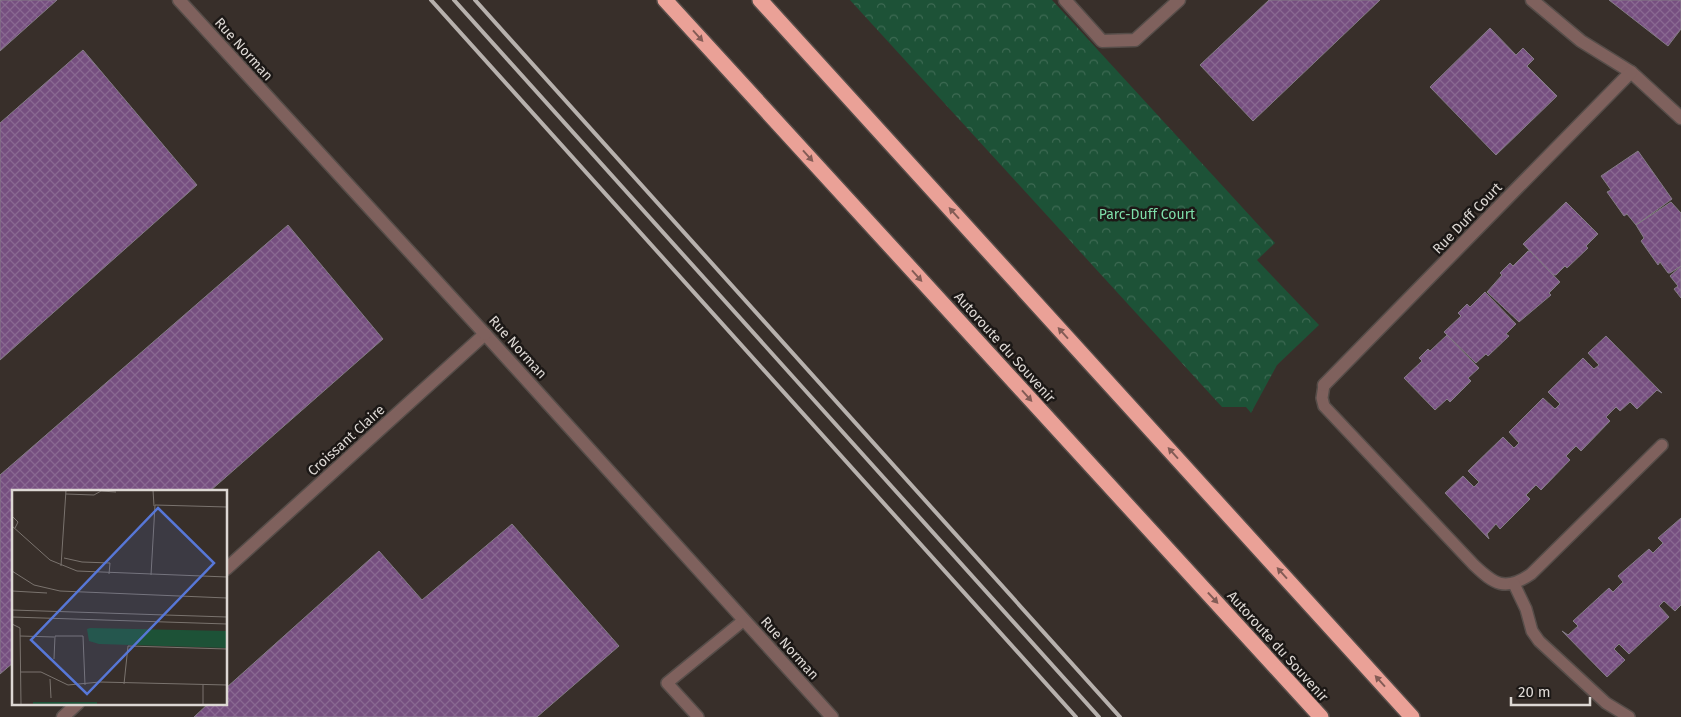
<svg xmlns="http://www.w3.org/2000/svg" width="1681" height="717" viewBox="0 0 1681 717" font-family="'Fira Sans',sans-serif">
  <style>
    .park { fill: url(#park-crowns) }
    .building { fill: url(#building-cross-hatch); stroke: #847d86 }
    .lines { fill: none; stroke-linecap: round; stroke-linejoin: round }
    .service-casing { stroke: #564d49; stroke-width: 14 }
    .minor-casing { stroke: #564d49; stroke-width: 15 }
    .tertiary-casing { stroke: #564d49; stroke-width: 15 }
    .motorway-casing { stroke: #564d49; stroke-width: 18 }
    .service { stroke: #7f615d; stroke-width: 11 }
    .minor { stroke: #7f615d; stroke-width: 12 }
    .tertiary { stroke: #7f615d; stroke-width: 12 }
    .motorway { stroke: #eaa197; stroke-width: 15 }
    .rail { stroke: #b7b1ad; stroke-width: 4 }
    .oneway { fill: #835c56 }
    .labels { text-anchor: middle; stroke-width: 5; stroke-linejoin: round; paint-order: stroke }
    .street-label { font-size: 14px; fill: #ddd8d4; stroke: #1c1816 }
    .park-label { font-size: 14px; fill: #7edea9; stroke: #1c1816 }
    .inset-road { fill: none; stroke: #7a736e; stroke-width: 1 }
    .view { fill: #5777d7; fill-opacity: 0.15; stroke: #5777d7; stroke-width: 2.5 }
    .inset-edge { fill: none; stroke: #ddd8d4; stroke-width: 2.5 }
  </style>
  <defs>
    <pattern id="park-crowns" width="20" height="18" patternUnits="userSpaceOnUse" patternTransform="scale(1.25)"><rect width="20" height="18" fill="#1d5237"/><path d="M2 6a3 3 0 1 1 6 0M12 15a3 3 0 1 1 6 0" fill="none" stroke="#3d6a53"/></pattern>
    <pattern id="building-cross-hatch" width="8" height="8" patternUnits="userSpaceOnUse" patternTransform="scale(1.25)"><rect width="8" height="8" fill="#764f80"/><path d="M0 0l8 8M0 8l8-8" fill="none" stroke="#896891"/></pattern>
  </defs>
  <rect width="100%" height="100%" fill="#382f2a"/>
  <!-- park -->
  <path class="park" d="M850,0H1052L1275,243L1257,260L1319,325L1277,365L1251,413L1246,407H1222Z"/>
  <!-- building -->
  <g class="building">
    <path d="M0,0H57L0,51Z"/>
    <path d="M1269,0H1380L1253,121L1200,65Z"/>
    <path d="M1609,0H1681V29L1668,46Z"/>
    <path d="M1490,28L1516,55L1523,48L1534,59L1527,66L1557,96L1496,155L1430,87Z"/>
    <path d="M83,50L197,185L0,360V123Z"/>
    <path d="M1638,151L1672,199L1636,225L1627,214L1624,216L1607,192L1611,190L1601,176Z"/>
    <path d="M1566,202L1598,234L1586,246L1588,248L1567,268L1565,266L1556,275H1553L1523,244Z"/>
    <path d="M1671,202L1681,213V266L1670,273H1668L1660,262L1658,265L1641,241L1644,238L1636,225Z"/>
    <path d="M288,225L383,339L210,491H14V662L0,674V475Z"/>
    <path d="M1528,251H1530L1560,282L1549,293L1551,295L1519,322L1487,292L1502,275L1500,273L1510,263L1513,266Z"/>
    <path d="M1681,266V298L1674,289L1678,286L1670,276Z"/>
    <path d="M1485,292L1516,324L1506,334L1509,336L1488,356L1486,354L1476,363L1444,332L1461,316L1458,313L1467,304L1470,307Z"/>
    <path d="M1447,335L1479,368L1468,378L1471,381L1450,402L1447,399L1435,410L1404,378L1422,361L1419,358L1428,349L1430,351Z"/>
    <path d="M1606,336L1662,393L1657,390L1637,409L1630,402L1620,411L1616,407L1606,417L1610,421L1581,451L1576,446L1566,456L1570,460L1541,490L1536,485L1526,495L1530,499L1500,529L1496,524L1487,534L1489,539L1445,493L1463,476L1474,487L1479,482L1468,471L1503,437L1514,448L1519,443L1509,432L1543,398L1555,409L1560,404L1548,392L1583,358L1594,369L1599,365L1588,353Z"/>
    <path d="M1681,518V605L1675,611L1664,601L1659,606L1669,617L1629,654L1619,644L1614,649L1625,660L1607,677L1562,631L1568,635L1578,626L1573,621L1609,588L1613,592L1623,582L1618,576L1649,549L1653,553L1663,543L1658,538Z"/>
    <path d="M512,524L619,646L537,717H194L209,703H226V688L379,551L422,600Z"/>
  </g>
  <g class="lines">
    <!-- service casing -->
    <g class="service-casing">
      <g id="service">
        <path d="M1324,385L1322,398L1324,406L1474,565C1494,584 1505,592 1531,574L1662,445"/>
        <path d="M1514,584L1526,609L1532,631L1539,641L1606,703L1629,717"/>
        <path d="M698,717L667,683L744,620"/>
      </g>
    </g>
    <!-- minor casing -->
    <g class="minor-casing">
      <g id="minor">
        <path d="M1065,0L1102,41L1135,40L1179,0"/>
        <path d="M1532,0L1581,41L1631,72L1681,118"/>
        <path d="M1324,385L1631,72"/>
        <path d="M226,569L485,334L832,717"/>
        <path d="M63,717L78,703"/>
      </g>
    </g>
    <!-- tertiary casing -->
    <g class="tertiary-casing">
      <path id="tertiary" d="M179,0L485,334"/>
    </g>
    <!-- motorway casing -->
    <g class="motorway-casing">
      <g id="motorway">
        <path d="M665,0L1321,717"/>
        <path d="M760,0L1412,717"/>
      </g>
    </g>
    <!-- service -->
    <use href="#service" class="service"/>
    <!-- minor -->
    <use href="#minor" class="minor"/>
    <!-- tertiary -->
    <use href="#tertiary" class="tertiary"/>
    <!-- motorway -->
    <use href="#motorway" class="motorway"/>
    <!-- rail -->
    <g class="rail">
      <path d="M431,0L1076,717"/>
      <path d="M454,0L1099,717"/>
      <path d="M475,0L1120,717"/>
    </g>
  </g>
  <!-- one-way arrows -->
  <defs><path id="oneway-solid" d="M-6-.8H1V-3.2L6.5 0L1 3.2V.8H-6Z" transform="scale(1.25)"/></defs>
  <g class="oneway">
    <use href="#oneway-solid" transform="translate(698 36) rotate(48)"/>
    <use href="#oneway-solid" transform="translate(808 156) rotate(48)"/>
    <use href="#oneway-solid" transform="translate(954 213) rotate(-132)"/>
    <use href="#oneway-solid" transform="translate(917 276) rotate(48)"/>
    <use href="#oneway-solid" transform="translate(1063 333) rotate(-132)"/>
    <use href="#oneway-solid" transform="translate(1027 396) rotate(48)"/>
    <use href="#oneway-solid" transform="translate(1173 453) rotate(-132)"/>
    <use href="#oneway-solid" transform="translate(1282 573) rotate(-132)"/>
    <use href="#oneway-solid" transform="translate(1213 598) rotate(47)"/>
    <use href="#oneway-solid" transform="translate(1380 681) rotate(-132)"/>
  </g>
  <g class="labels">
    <!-- street labels -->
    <g class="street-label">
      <text transform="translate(244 49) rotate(48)" y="5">Rue Norman</text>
      <text transform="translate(1467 218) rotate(-46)" y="5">Rue Duff Court</text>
      <text transform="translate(518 347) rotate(48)" y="5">Rue Norman</text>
      <text transform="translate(1005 347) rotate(48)" y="5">Autoroute du Souvenir</text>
      <text transform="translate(346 440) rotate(-42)" y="5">Croissant Claire</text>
      <text transform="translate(1278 646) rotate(48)" y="5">Autoroute du Souvenir</text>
      <text transform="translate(790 648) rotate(48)" y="5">Rue Norman</text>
    </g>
    <!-- park labels -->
    <g class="park-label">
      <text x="1147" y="219">Parc-Duff Court</text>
    </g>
  </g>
  <!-- overview -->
  <g transform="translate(12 490)">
    <rect width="215" height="215" fill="#382f2a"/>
    <path d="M21,212H85V215H21Z" fill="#1d5237"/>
    <path d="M78,138L215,141V158L87,154L77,151L75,139Z" fill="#1d5237"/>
    <path class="inset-road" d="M141,0L142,16M54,4L82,5L89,1L104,2M0,26L6,32L3,38M0,36L38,70L65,81L215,87M52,68L70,72L98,73L97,84M49,76L54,0M0,81L22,95L48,101L215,108M139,85L143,15L215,17M0,101L35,103M0,120L215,127M0,127L215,134M0,134L8,138L9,215M8,146L42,147M42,169L43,146H71L73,195M8,182H29L56,195L88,192L215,195M38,189L39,208M112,194L116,156L215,159M191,195V215"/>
    <path class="view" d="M146,18L202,73L75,204L19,150Z"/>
    <rect width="215" height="215" class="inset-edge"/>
  </g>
  <!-- scale -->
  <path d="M1511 697v8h79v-8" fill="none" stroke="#ddd8d4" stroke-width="2.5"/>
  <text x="1518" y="697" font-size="15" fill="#ddd8d4" stroke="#1c1816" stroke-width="4" paint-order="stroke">20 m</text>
</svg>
